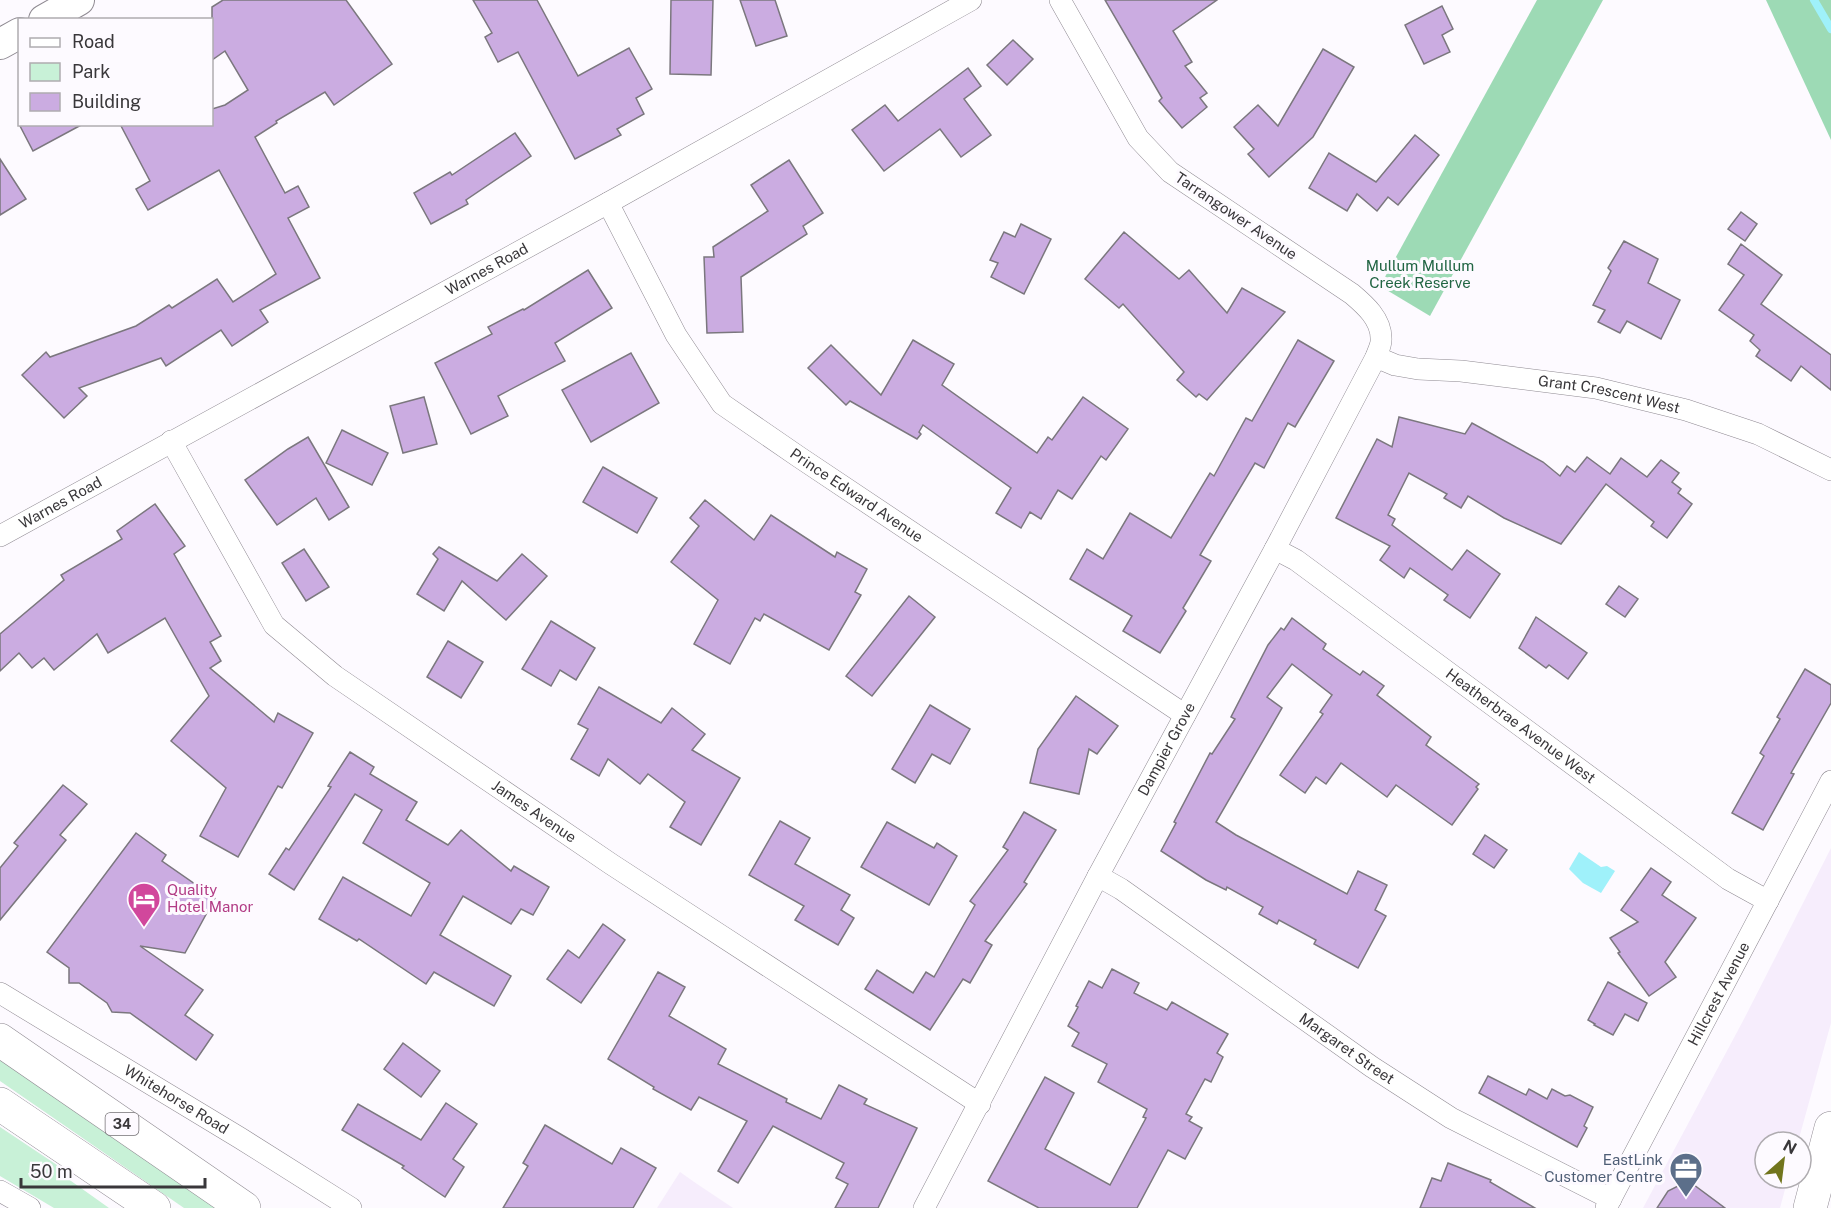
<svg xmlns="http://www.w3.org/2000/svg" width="1831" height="1208" viewBox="0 0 1831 1208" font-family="'Public Sans',sans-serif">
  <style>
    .built { fill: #f6edfc }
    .green { fill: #c8f1d7 }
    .forest { fill: #9ddab5 }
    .water { fill: #9ff1fa }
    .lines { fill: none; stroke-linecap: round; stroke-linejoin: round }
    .stream { stroke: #9ff1fa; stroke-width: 8 }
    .building { fill: #cbace1; stroke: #7b777e; stroke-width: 1.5 }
    .street-casing { stroke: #8f8a92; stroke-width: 22 }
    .secondary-casing { stroke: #8f8a92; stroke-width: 32 }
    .highway-casing { stroke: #8f8a92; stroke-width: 34 }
    .street { stroke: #fff; stroke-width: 21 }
    .secondary { stroke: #fff; stroke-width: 30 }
    .highway { stroke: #fff; stroke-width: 33 }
    .labels { text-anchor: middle; stroke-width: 6; stroke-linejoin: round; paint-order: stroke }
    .shield { fill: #fdfaff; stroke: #747275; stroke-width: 1.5 }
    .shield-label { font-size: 14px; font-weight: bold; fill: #39373a }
    .street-label { font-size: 15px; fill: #39373a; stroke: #fdfaff }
    .park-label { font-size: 15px; fill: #216543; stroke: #fdfaff }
    .hotel-label { font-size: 15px; fill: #b23c85; stroke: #fdfaff; text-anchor: start }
    .service-label { font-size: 15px; fill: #4e5e75; stroke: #fdfaff; text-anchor: end }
  </style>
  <rect width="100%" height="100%" fill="#fdfaff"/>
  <!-- built -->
  <g class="built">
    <path d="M1831,848V1023L1798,1142H1765V1178H1788L1780,1208H1643L1744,1019Z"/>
    <path d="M680,1172L697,1184L733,1208H657Z"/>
  </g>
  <!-- green -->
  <g class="green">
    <path d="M0,1060L20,1072L218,1208H184L0,1081Z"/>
    <path d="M0,1127L57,1165V1171L109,1208H54L0,1176Z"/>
  </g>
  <!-- forest -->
  <g class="forest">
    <path d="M1537,0H1603L1430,316L1380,286Z"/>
    <path d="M1766,0H1831V140Z"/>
  </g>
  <!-- water -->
  <path class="water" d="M1579,852L1601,867L1607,866L1615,871L1601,893L1583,883L1569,869Z"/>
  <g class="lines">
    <!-- stream -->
    <path class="stream" d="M1814,0L1831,29"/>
  </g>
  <!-- building -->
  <g class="building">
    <path d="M223,0H346L392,64L334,105L325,92L276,121L277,123L255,137L285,193L298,186L309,207L288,218L320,278L260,310L268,322L232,346L221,330L166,366L161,358L79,388L87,396L64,418L22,375L46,352L50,357L136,326L169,305L172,308L217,279L233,302L276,274L219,170L148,210L136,189L150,181L120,124H212V109L225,105L248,90L225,51L212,60V7Z"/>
    <path d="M473,0H537L578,76L629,48L652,89L636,98L644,114L617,129L621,135L575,159L518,52L498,62L485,37L492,33Z"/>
    <path d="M671,0H713L711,75L670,74Z"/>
    <path d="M740,0H775L787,36L756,46Z"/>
    <path d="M1105,0H1217L1173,31L1192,62L1185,66L1207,93L1200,98L1207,107L1182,128L1159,101L1162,98Z"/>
    <path d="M1442,6L1453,29L1442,35L1450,52L1424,64L1405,25Z"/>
    <path d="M1013,40L1033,59L1007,85L987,65Z"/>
    <path d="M1323,49L1354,67L1313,137L1269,177L1248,154L1254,149L1234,127L1258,105L1278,126Z"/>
    <path d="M968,68L981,86L964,99L991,135L961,157L940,129L884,171L852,130L885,105L898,121Z"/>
    <path d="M19,124H83L33,151Z"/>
    <path d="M515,133L531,156L466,200L468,204L431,224L414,193L450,172L452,175Z"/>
    <path d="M1415,135L1439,155L1398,205L1388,197L1377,211L1357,194L1347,211L1309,188L1329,153L1376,182Z"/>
    <path d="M0,159L26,199L0,215Z"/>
    <path d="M789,160L823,213L803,226L807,234L741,277L743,332L707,333L704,257H714L713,247L768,211L751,185Z"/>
    <path d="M1741,212L1757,224L1745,241L1728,229Z"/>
    <path d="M1021,224L1051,239L1024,294L991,277L998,263L990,260L1004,232L1015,237Z"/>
    <path d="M1124,232L1179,279L1189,270L1227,313L1242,288L1285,312L1207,400L1199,394L1196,397L1177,380L1184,372L1123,304L1119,308L1085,279Z"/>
    <path d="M1624,241L1658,259L1648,283L1680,300L1661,339L1627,321L1620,333L1598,322L1605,310L1593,305L1611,271L1608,268Z"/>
    <path d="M1741,244L1782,275L1761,304L1831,355V390L1801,366L1791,381L1756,356L1760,350L1750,341L1754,335L1719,310L1744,275L1728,264Z"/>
    <path d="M588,270L612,308L555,343L565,361L498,396L508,416L471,434L435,363L492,334L488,327L523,309L524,310Z"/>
    <path d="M913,340L954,364L942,385L1037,453L1048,437L1052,440L1083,397L1128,429L1106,460L1101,456L1072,499L1058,490L1041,519L1030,512L1021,528L996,513L1011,488L923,425L919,432L921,434L917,439L850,401L846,405L808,368L831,345L881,395Z"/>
    <path d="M1298,340L1334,361L1295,427L1288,423L1264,468L1255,463L1200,555L1211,561L1183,608L1186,611L1160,653L1123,631L1132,616L1070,579L1087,549L1103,559L1130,513L1171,538L1210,473L1214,476L1246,418L1252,421Z"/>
    <path d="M631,353L659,403L591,442L562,390Z"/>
    <path d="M424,397L437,444L403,453L390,406Z"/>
    <path d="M1399,417L1465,434L1472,423L1543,462L1560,476L1567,466L1575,472L1587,457L1610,474L1621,458L1647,477L1661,460L1679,473L1672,482L1681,489L1678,493L1692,504L1667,538L1651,526L1654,522L1606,484L1561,544L1504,518L1468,496L1461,508L1444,498L1447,494L1409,473L1388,515L1395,519L1392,525L1452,570L1467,550L1500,574L1470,618L1444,600L1448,595L1410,568L1404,578L1380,560L1390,546L1336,518L1377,439L1392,447Z"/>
    <path d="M342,430L388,453L372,485L326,463Z"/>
    <path d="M308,437L349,507L329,520L316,498L277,525L245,480L288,449Z"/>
    <path d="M603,467L657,498L637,533L583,502Z"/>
    <path d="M705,500L754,540L771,515L835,557L837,552L867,569L855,592L861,595L829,650L764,614L760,621L755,618L730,664L694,644L718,600L671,562L699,526L690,518Z"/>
    <path d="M155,504L185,546L174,554L221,636L210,642L221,661L210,668L274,722L278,713L313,733L282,788L278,786L238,857L200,836L226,788L171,741L209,696L165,618L108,653L97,634L54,670L44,658L32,668L19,653L0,671V634L64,580L61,575L122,539L117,531Z"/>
    <path d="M439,547L497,581L522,554L547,576L506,620L462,581L444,611L417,594L438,559L433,554Z"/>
    <path d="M304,549L329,587L306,601L282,563Z"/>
    <path d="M1619,586L1638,599L1625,617L1606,604Z"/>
    <path d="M909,596L935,617L872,696L846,676Z"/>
    <path d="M1536,617L1587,653L1568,679L1549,665L1546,668L1519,648Z"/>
    <path d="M1292,618L1326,644L1323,649L1360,675L1363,671L1384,686L1377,695L1431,737L1426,745L1479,784L1476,787L1478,789L1452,825L1396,785L1387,797L1341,763L1326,784L1316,777L1305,793L1280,775L1323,714L1320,712L1332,695L1292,664L1267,697L1282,708L1216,822L1236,835L1347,894L1358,871L1387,885L1375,910L1386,916L1358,968L1314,944L1316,940L1279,920L1277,924L1259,914L1263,907L1227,887L1226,890L1206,880L1161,851L1176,823L1174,822L1210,753L1212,754L1235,719L1231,717L1268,645L1281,628L1284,630Z"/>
    <path d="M551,621L595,648L576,680L560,670L551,686L522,669Z"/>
    <path d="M448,641L483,662L461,698L427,677Z"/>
    <path d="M1805,669L1831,685V703L1791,773L1794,774L1763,830L1732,813L1764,756L1760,753L1780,719L1777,717Z"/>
    <path d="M599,687L661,723L672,708L705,734L692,750L740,778L701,845L670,827L685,802L648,774L640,784L608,759L599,776L571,759L588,729L578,724Z"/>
    <path d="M1076,696L1118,726L1097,754L1089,749L1079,794L1030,783L1038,749Z"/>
    <path d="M930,705L970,729L950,764L932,754L915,783L892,769Z"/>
    <path d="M350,752L374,767L370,774L417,802L406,820L448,845L461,830L511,871L514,866L549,887L533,915L521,909L511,924L463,896L440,935L511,976L494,1006L434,972L426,984L359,939L357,941L319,919L343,877L411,916L430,883L363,843L382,810L355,794L294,890L269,874L286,848L289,850L331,787L328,786Z"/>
    <path d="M63,785L87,804L60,835L66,840L0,920V868L18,846L14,843Z"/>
    <path d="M1024,812L1056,830L1024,882L1027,884L985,941L992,945L970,983L963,979L930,1030L865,989L877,970L913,993L926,972L934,977L975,905L970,901L1008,850L1003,847Z"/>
    <path d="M780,821L810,838L795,864L850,895L841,910L854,918L838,945L795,920L804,906L749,875Z"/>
    <path d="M887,822L934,848L937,843L957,856L929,905L861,867Z"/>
    <path d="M136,833L166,855L162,861L215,898L185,953L140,946L203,990L185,1015L213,1035L196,1060L130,1013L112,1012L107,1003L79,983H69V968L47,952Z"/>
    <path d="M1485,835L1507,850L1494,868L1473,854Z"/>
    <path d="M1651,868L1671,882L1662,895L1696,918L1665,962L1676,977L1649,996L1618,953L1620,952L1610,938L1638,922L1621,910Z"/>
    <path d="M603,924L625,940L581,1003L547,979L568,950L579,958Z"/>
    <path d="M1112,969L1139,983L1134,993L1167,1010L1172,1002L1228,1034L1217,1053L1223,1057L1211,1082L1205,1079L1186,1114L1192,1117L1189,1121L1202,1128L1185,1159L1168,1150L1137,1208H1039L988,1181L1045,1077L1074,1093L1045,1149L1110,1185L1146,1118L1143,1117L1147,1109L1098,1082L1107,1064L1072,1046L1079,1033L1068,1026L1078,1007L1076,1006L1089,981L1102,988Z"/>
    <path d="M658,972L685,987L669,1016L726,1049L718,1064L787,1099L786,1102L821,1119L839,1085L867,1099L864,1104L917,1128L878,1208H835L848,1184L836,1178L844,1163L773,1126L738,1183L718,1171L747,1121L699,1097L691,1110L653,1089L654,1087L608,1059Z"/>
    <path d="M1608,982L1647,1003L1638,1021L1625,1014L1613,1035L1594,1025L1595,1024L1588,1020Z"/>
    <path d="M403,1043L440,1071L421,1097L384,1069Z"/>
    <path d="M1488,1076L1526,1095L1529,1089L1547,1099L1552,1089L1565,1096L1570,1095L1593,1107L1584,1126L1587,1128L1577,1147L1479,1093Z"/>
    <path d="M446,1103L477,1124L453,1159L464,1167L445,1197L402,1168L404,1166L342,1130L358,1104L421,1140Z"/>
    <path d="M545,1125L612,1164L621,1148L656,1168L633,1208H503L528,1166L523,1163Z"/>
    <path d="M1448,1163L1491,1180L1490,1182L1535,1208H1420L1432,1178L1441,1181Z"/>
    <path d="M1680,1185H1694L1725,1208H1657L1668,1191Z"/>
  </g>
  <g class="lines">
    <!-- street casing -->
    <g class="street-casing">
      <g id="street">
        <path id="s1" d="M608,203L676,335L722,404L799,457L1185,715"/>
        <path id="s2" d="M1376,357L1395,365L1418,369L1461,371L1596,388L1686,410L1758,434L1831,470"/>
        <path id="s3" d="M171,441L274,625L335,676L611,864L980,1104"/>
        <path id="s4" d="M0,536L608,203L971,0"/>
        <path id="s5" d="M1275,549L1296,560L1728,879L1768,901"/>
        <path id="s6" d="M1098,876L1121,889L1372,1067L1451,1118L1611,1199"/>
        <path id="s7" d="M0,993L240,1138L351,1208"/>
        <path d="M0,1191L30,1208"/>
        <path id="s8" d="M924,1208L1098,876L1275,549L1376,357C1378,351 1382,344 1381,338C1381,319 1365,305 1352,294L1170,172L1138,138L1060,0"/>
        <path id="s9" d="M1606,1208L1831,781"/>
      </g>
    </g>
    <!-- secondary casing -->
    <g class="secondary-casing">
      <g id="secondary">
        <path d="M44,20L79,0"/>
        <path d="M0,44L20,33"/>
      </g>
    </g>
    <!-- highway casing -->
    <g class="highway-casing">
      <g id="highway">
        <path d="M0,1040L244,1208"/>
        <path d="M0,1104L154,1208"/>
        <path d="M1810,1208L1831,1128"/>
      </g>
    </g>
    <!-- street -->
    <use href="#street" class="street"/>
    <!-- secondary -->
    <use href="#secondary" class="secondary"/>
    <!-- highway -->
    <use href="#highway" class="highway"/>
  </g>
  <!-- icons -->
  <defs>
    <g id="hotel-pin" transform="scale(1.725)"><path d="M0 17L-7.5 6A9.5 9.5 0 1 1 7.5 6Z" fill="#d1479c" stroke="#fdfaff"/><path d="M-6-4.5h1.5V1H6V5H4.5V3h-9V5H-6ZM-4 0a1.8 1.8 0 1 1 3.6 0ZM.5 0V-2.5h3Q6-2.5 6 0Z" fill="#fff"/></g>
    <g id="office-pin" transform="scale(1.725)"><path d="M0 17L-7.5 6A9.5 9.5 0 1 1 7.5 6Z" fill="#5c6f8a" stroke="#fdfaff"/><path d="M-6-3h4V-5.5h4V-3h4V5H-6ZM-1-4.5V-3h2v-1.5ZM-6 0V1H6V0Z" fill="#fff"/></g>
  </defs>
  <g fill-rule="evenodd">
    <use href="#hotel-pin" x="144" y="899"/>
    <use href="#office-pin" x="1686" y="1169"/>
  </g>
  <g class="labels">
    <!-- shield labels -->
    <rect class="shield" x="105.5" y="1113" width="33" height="22" rx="4.5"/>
    <g class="shield-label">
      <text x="122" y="1129">34</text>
    </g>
    <!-- street labels -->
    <g class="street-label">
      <text transform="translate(1236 216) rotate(34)" y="5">Tarrangower Avenue</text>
      <text dy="5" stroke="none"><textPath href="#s4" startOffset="555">Warnes Road</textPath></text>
      <text dy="5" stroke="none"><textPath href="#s2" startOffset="237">Grant Crescent West</textPath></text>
      <text dy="5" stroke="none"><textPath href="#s1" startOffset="394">Prince Edward Avenue</textPath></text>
      <text dy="5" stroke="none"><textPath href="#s4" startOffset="69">Warnes Road</textPath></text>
      <text dy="5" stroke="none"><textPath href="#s5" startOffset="303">Heatherbrae Avenue West</textPath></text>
      <text dy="5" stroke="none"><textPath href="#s8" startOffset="519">Dampier Grove</textPath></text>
      <text dy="5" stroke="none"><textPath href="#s3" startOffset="531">James Avenue</textPath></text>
      <text dy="5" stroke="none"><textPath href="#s9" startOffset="242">Hillcrest Avenue</textPath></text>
      <text dy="5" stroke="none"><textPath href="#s6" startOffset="303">Margaret Street</textPath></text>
      <text dy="5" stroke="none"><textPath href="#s7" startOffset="206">Whitehorse Road</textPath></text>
    </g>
    <!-- park labels -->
    <g class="park-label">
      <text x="1420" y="271">Mullum Mullum<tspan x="1420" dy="17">Creek Reserve</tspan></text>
    </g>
    <!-- hotel labels -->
    <g class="hotel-label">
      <text x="167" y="895">Quality<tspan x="167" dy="17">Hotel Manor</tspan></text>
    </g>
    <!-- service labels -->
    <g class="service-label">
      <text x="1663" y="1165">EastLink<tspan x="1663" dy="17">Customer Centre</tspan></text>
    </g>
  </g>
  <!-- legend -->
  <rect x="18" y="18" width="195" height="108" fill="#fdfaff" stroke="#afacb0" stroke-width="1.5"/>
  <rect x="30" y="38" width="30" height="9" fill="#ffffff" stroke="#afacb0" stroke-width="1.5"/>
  <text x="72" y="48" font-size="18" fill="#39373a">Road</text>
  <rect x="30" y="63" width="30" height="18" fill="#c8f1d7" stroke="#afacb0" stroke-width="1.5"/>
  <text x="72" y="78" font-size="18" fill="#39373a">Park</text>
  <rect x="30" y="93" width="30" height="18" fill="#cbace1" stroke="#afacb0" stroke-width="1.5"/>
  <text x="72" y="108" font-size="18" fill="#39373a">Building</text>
  <!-- north arrow -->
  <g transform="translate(1783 1160) rotate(28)"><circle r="28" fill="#fdfaff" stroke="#afacb0" stroke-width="1.5"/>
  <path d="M0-4.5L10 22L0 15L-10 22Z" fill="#71751d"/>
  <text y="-9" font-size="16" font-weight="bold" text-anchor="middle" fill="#39373a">N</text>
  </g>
  <!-- scale -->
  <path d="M21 1178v9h184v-9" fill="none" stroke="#39373a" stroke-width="3"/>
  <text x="30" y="1178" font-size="18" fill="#39373a" stroke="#fdfaff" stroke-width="4.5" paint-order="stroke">50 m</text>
</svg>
